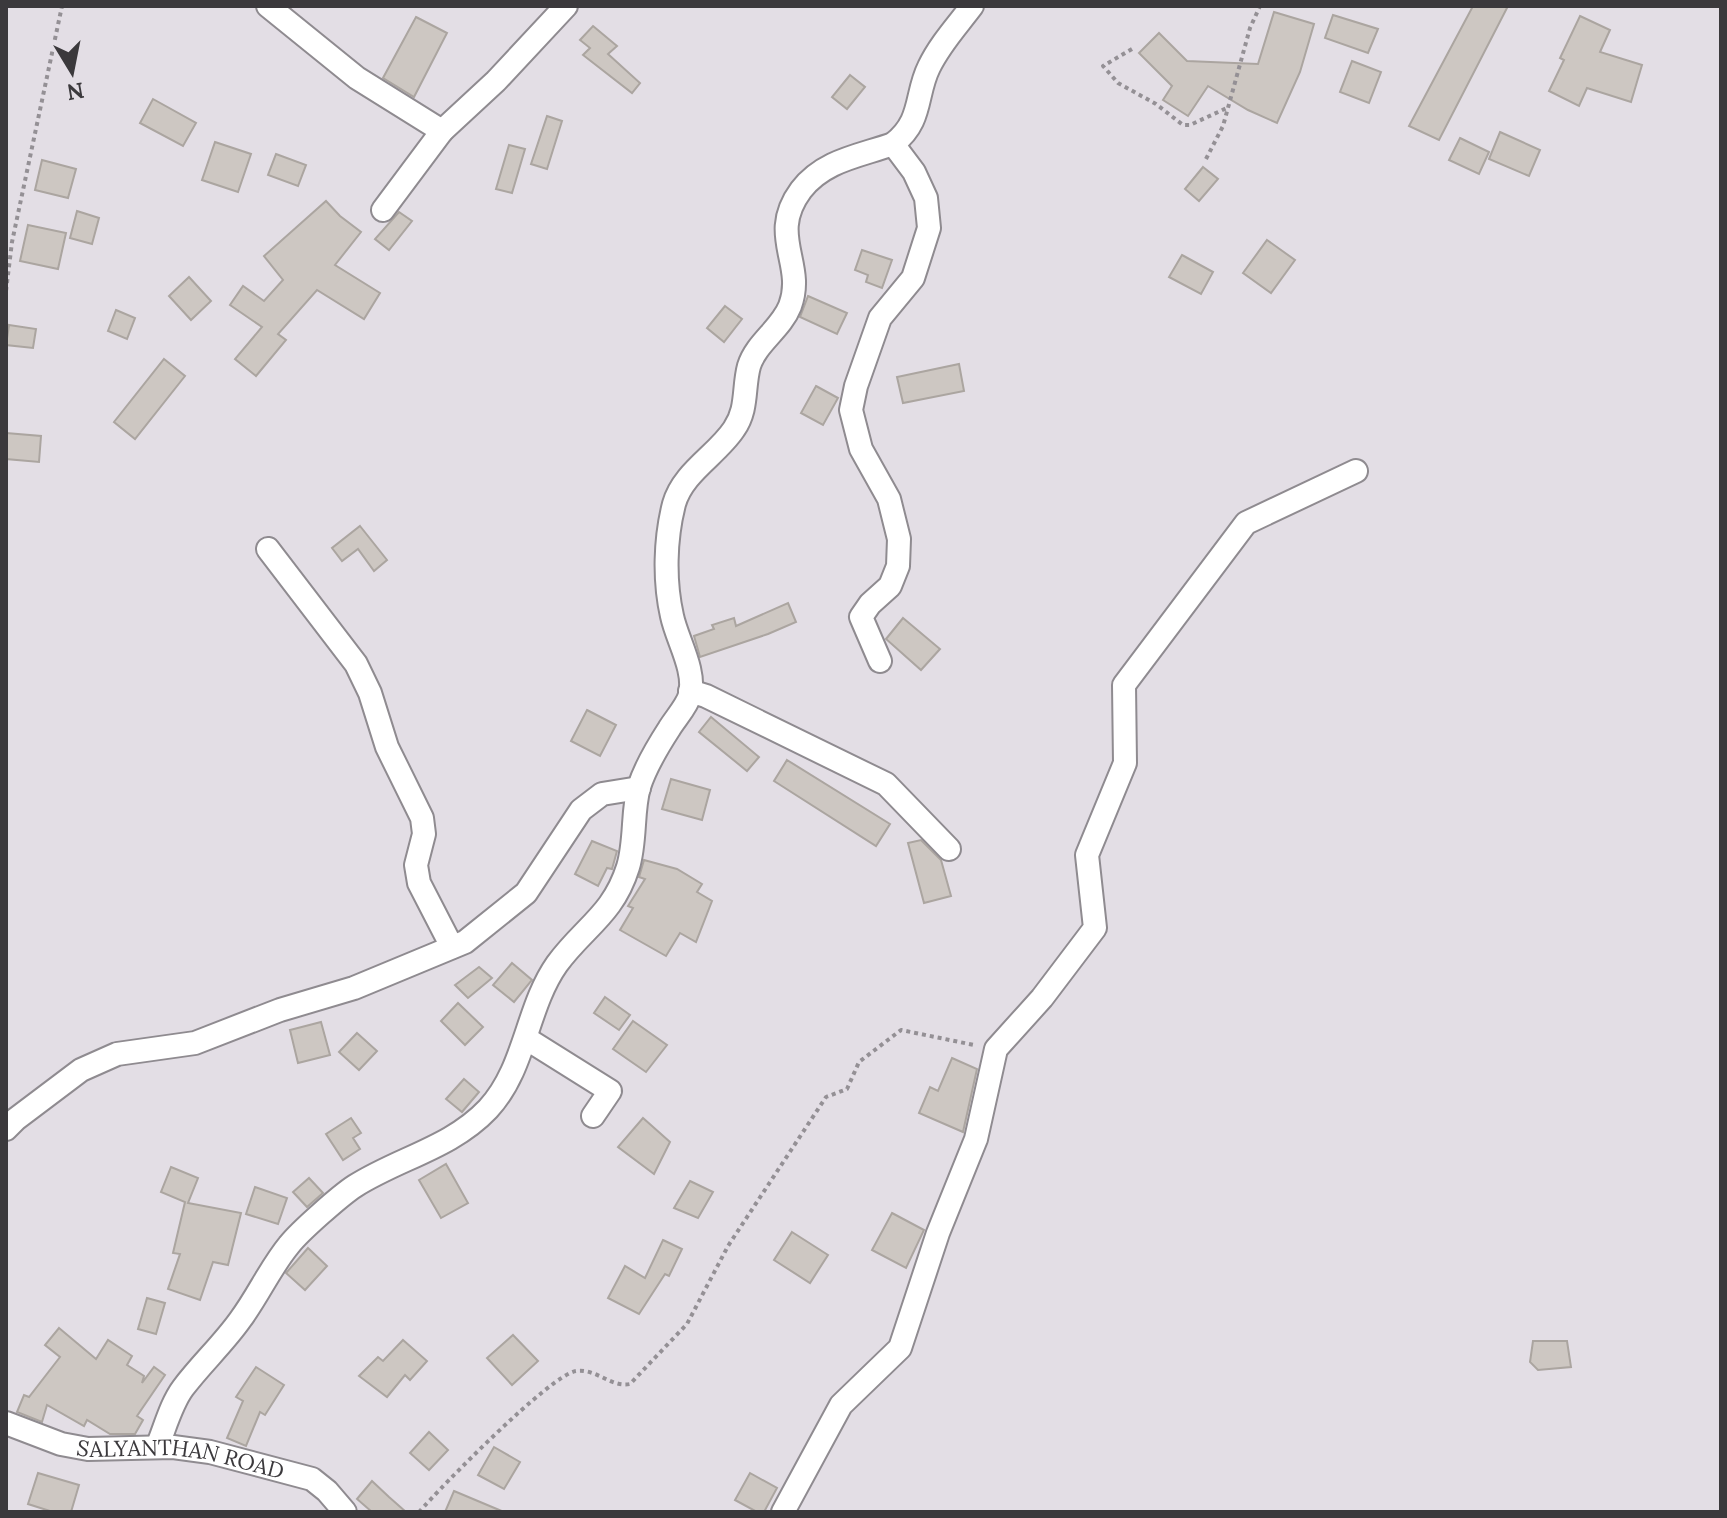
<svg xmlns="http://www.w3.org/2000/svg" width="1727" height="1518" viewBox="0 0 1727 1518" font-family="Lora,serif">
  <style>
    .building { fill: #cdc7c2; stroke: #aba5a0; stroke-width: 2 }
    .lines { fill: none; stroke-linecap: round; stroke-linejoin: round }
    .minor-casing { stroke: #8f8b90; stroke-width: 26 }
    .path { stroke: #949095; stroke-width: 4; stroke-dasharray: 4 4; stroke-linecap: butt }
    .minor { stroke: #fff; stroke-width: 22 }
    .labels { text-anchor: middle; stroke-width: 8; stroke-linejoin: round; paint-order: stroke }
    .street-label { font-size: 22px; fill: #3b393c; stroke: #e3dee5 }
  </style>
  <rect width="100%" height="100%" fill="#e3dee5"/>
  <!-- building -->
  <g class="building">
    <path d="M1473,6H1508L1439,140L1409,126Z"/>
    <path d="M1274,12L1314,24L1300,72L1277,123L1248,110L1208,86L1188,116L1163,100L1172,86L1139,53L1159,33L1187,61L1258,64Z"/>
    <path d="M1333,15L1378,29L1368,53L1325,38Z"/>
    <path d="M1580,16L1610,30L1600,52L1642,65L1631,102L1587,88L1579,106L1549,91L1564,60L1560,58Z"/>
    <path d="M416,17L447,33L414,97L383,78Z"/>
    <path d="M593,26L617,46L608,54L640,83L632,93L583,55L590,48L580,40Z"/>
    <path d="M1352,61L1381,72L1369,103L1340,92Z"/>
    <path d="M850,75L865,87L847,109L832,97Z"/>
    <path d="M153,99L196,123L183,146L140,123Z"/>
    <path d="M547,116L562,121L547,169L531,164Z"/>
    <path d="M1500,132L1540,150L1529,176L1489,159Z"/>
    <path d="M1460,138L1489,152L1479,174L1449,160Z"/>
    <path d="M215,142L251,154L238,192L202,180Z"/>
    <path d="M509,145L525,149L512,193L496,189Z"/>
    <path d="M276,154L306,165L298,186L268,175Z"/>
    <path d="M42,160L76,169L68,198L35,190Z"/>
    <path d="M1203,167L1218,179L1199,201L1185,189Z"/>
    <path d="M326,201L340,216L361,232L335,265L380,293L364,319L317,290L278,334L286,340L256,376L235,359L262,327L230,305L243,286L264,301L283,280L264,256Z"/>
    <path d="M77,211L99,218L92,244L70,238Z"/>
    <path d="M399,212L412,221L389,250L375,239Z"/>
    <path d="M28,225L66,233L58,269L20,261Z"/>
    <path d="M1267,240L1295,260L1271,293L1243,273Z"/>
    <path d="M862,250L892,260L882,288L866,282L868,275L855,270Z"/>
    <path d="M1182,255L1213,272L1201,294L1169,277Z"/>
    <path d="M189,277L211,301L191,320L169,296Z"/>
    <path d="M808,296L847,313L837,334L800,317Z"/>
    <path d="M725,306L742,319L724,342L707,328Z"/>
    <path d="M116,310L135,318L127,339L108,331Z"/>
    <path d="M9,325L36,329L33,348L6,345Z"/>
    <path d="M164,359L185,376L135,439L114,422Z"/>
    <path d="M959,364L964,391L903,403L897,377Z"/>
    <path d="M816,386L838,398L823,425L801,413Z"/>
    <path d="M6,433L41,436L39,462L6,459Z"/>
    <path d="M360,526L387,560L374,571L358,549L342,561L332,548Z"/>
    <path d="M788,603L796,622L768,634L700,657L694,636L714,629L712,625L734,618L736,626Z"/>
    <path d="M903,618L940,649L921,670L886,639Z"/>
    <path d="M587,710L616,725L600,756L571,741Z"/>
    <path d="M711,717L759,757L747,771L699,732Z"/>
    <path d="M787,760L890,824L876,846L774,781Z"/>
    <path d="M671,779L710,790L702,820L662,809Z"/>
    <path d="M921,840L941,860L951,896L924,903L908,843Z"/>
    <path d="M592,841L617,851L612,869L607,868L598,886L575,874Z"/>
    <path d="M644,860L677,869L702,884L697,892L712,901L696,942L680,933L666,956L620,930L633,908L628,906L645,879L639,877Z"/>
    <path d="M512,963L532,980L514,1002L493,985Z"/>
    <path d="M479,967L492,978L468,998L455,985Z"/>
    <path d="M605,997L630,1015L619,1030L594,1013Z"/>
    <path d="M458,1003L483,1027L465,1045L441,1021Z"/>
    <path d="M633,1021L667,1045L646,1072L613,1049Z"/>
    <path d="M321,1022L330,1055L298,1063L290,1030Z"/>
    <path d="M357,1033L377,1051L359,1070L339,1052Z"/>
    <path d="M952,1058L977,1069L963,1132L919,1113L930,1087L938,1091Z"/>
    <path d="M464,1079L479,1092L462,1112L446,1099Z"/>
    <path d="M351,1118L361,1133L353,1138L360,1149L343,1160L326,1134Z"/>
    <path d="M643,1118L670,1142L654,1174L618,1147Z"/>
    <path d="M446,1164L468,1203L441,1218L419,1180Z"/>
    <path d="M171,1167L198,1178L188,1203L241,1213L228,1265L213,1262L200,1300L168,1289L180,1254L173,1253L185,1202L161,1192Z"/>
    <path d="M309,1178L323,1193L307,1207L293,1192Z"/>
    <path d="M690,1181L713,1192L698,1218L674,1208Z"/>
    <path d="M255,1187L287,1198L278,1224L246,1214Z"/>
    <path d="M892,1213L924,1230L906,1268L872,1250Z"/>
    <path d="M792,1232L828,1255L810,1283L774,1260Z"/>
    <path d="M663,1240L682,1249L669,1276L665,1274L639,1314L608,1298L625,1266L645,1278Z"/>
    <path d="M308,1248L327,1266L305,1290L286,1273Z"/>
    <path d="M147,1298L165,1303L156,1334L138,1329Z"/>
    <path d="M59,1328L96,1359L108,1340L132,1356L127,1365L144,1376L142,1383L154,1367L165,1375L137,1416L143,1420L135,1434H110L87,1420L84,1426L47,1405L42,1422L17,1412L24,1395L29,1397L60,1357L45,1345Z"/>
    <path d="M513,1335L538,1361L512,1385L487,1358Z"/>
    <path d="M403,1340L427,1361L410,1380L405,1375L387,1397L359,1376L378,1357L383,1361Z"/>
    <path d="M1533,1341H1567L1571,1367L1538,1370L1530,1362Z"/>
    <path d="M256,1367L284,1385L265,1415L260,1412L246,1446L227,1438L243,1401L236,1397Z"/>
    <path d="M429,1432L448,1450L429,1470L410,1453Z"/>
    <path d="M494,1447L520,1462L504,1489L478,1475Z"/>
    <path d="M38,1473L79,1485L71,1512H53L28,1504Z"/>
    <path d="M750,1473L777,1488L764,1512H757L735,1500Z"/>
    <path d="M372,1481L389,1497L406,1512H372L357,1499Z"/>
    <path d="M454,1491L504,1512H445Z"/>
  </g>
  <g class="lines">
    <!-- minor casing -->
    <g class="minor-casing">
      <g id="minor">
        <path d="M268,6L357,78L442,131"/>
        <path d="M383,210L442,131L496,81L566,6"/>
        <path d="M268,549L356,664L370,693L387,747L422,818L424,834L416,865L419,883L452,947"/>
        <path d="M880,661L861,617L870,604L890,586L898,566L899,539L889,499L861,449L851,410L856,386L880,318L913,278L929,228L926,198L914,172L893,144"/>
        <path d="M690,691L706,696L886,784L949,849"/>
        <path d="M527,1039L610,1091L593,1116"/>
        <path d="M6,1129L16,1119L81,1070L117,1054L195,1043L280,1010L354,988L465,942L526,893L581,810L602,794L639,788"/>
        <path id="s1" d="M6,1423L61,1444L88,1449L173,1447L210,1452L312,1479L327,1491L345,1512"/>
        <path d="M157,1447C165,1428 171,1404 183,1388C201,1364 223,1344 240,1320C258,1296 270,1268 289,1245C300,1231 341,1195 355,1186C399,1158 451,1148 488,1109C526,1068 526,1008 557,964C584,927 613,915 628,867C636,841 632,811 639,787C645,768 658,746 669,729C675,719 687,706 690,695C696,670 677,640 672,616C664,581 665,539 674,504C683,472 717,455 734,429C748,409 743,388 749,366C756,343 781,329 790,306C806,263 767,236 801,190C824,160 860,156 893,144C923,121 915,95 929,67C940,44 957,26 972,6"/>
        <path d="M783,1512L841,1405L900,1348L938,1233L976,1139L996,1049L1042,998L1095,928L1087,855L1125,763L1124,685L1246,523L1356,471"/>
      </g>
    </g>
    <!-- path -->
    <g class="path">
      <path d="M1132,49L1103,66L1118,83L1156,104L1183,125H1190L1229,107"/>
      <path d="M1206,159L1223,126L1250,28L1260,6"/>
      <path d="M6,291L12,242L62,6"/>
      <path d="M419,1512C441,1487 550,1375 576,1371C596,1368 611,1388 630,1384L687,1324L728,1246L826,1097L847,1089L859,1062L901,1030L974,1045"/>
    </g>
    <!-- minor -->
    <use href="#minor" class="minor"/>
  </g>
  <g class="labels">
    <!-- street labels -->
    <g class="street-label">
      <text dy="8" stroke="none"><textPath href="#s1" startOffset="180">SALYANTHAN ROAD</textPath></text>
    </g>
  </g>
  <!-- border -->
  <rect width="1727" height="1518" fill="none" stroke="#3b393c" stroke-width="16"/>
  <!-- north arrow -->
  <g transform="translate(72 72) rotate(170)" stroke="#e3dee5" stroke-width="6" paint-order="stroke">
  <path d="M0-6L14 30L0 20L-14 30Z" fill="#3b393c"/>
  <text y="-12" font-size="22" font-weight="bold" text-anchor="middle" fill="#3b393c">N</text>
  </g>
</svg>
